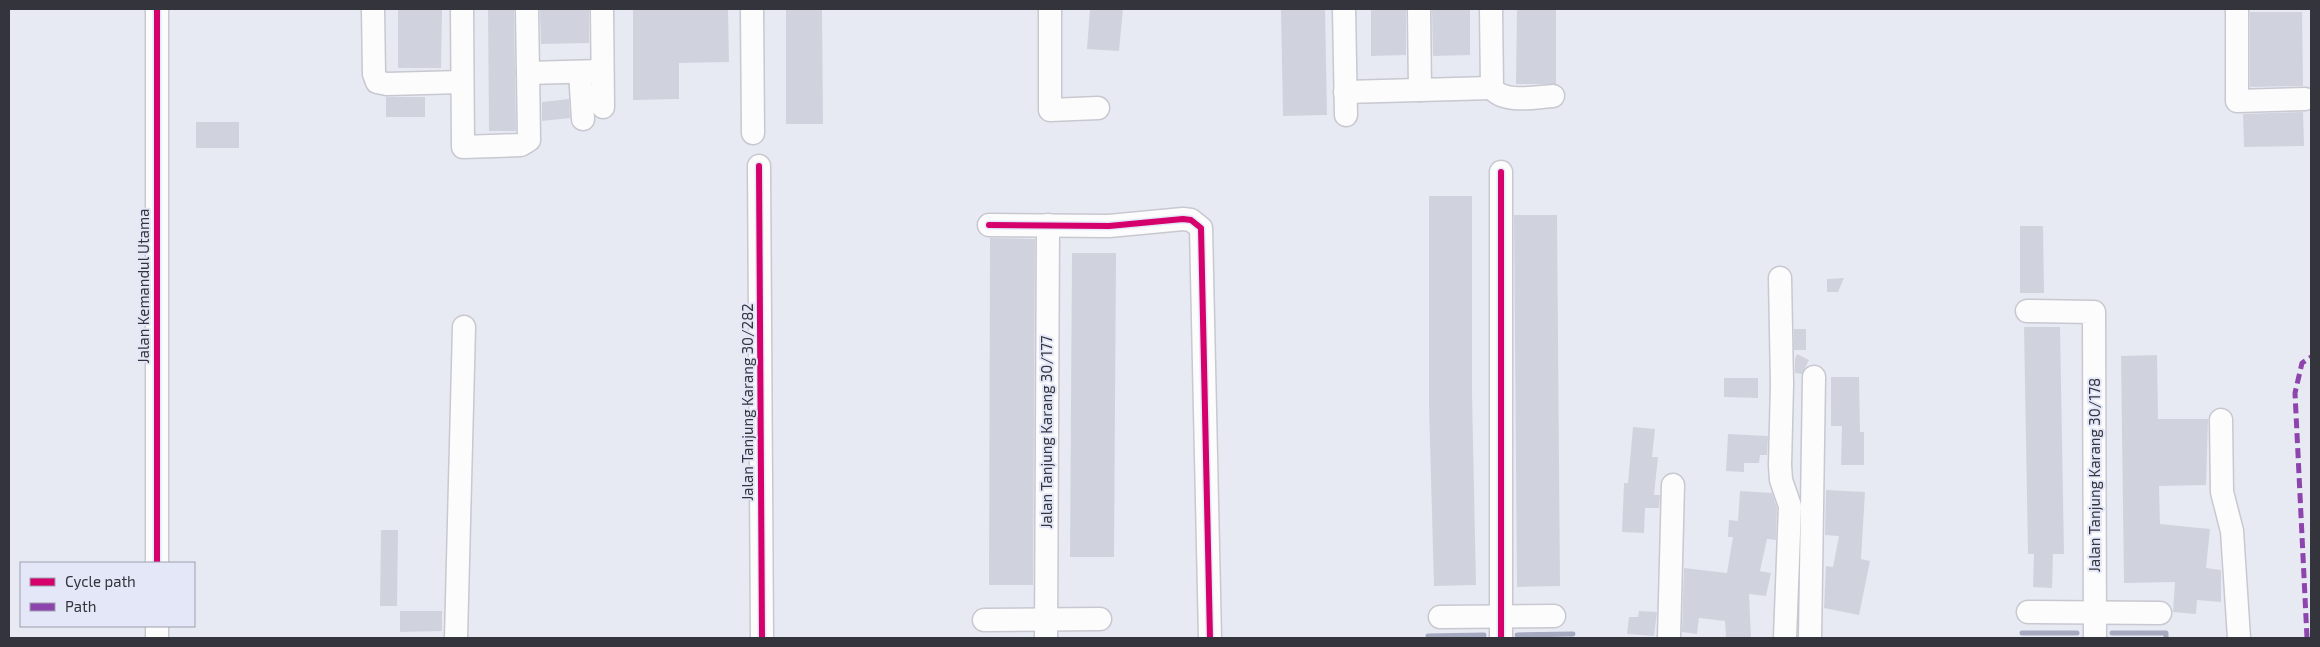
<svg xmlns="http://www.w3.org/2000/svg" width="2320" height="647" viewBox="0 0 2320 647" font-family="'Exo 2',sans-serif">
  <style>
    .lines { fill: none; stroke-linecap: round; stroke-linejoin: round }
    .stream { stroke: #a6aac1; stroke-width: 5 }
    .building { fill: #d0d3dd }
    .minor-casing { stroke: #c7c8d0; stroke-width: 25 }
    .minor { stroke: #fcfcfd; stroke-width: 22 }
    .quiet { stroke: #8e44ad; stroke-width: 5; stroke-dasharray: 10 5; stroke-linecap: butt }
    .cycleway-casing { stroke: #e3e7f8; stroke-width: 9 }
    .cycleway { stroke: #d6006c; stroke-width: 6 }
    .labels { text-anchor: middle; stroke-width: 4; stroke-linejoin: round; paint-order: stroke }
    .street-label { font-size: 15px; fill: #34353c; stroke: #e3e7f8 }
  </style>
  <rect width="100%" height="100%" fill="#e8eaf3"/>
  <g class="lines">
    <!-- stream -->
    <g class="stream">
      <path d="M2022,633H2077"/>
      <path d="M2112,633H2166V638"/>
      <path d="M1517,635L1573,634"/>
      <path d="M1428,636L1484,635"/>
    </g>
  </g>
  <!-- building -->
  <g class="building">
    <path d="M398,9H442L441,68H398Z"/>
    <path d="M488,9H514L516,131H489Z"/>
    <path d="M540,9H589V43L541,44Z"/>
    <path d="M633,9H728L729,62L679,63V99L633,100Z"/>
    <path d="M786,9H822L823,124H786Z"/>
    <path d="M1090,9H1123L1119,51L1087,49Z"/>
    <path d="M1281,9H1325L1327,115L1283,116Z"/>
    <path d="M1371,9H1406V55L1371,56Z"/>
    <path d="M1432,9H1470V55L1433,56Z"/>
    <path d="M1517,9H1556V84H1516Z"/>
    <path d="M2250,12H2302L2303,86L2250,87Z"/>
    <rect x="386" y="97" width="39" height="20"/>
    <path d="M569,99L570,118L542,121V102Z"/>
    <path d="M2303,112L2304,146L2244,147L2243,114Z"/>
    <rect x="196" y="122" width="43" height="26"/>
    <path d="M1429,196H1472V393L1476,585L1434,586L1429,406Z"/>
    <path d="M1514,215H1557L1560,586L1517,587Z"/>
    <path d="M2020,226H2043L2044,293H2020Z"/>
    <path d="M990,238L1035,239L1033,585H989Z"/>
    <path d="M1072,253H1116L1114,557H1070Z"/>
    <path d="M1844,278L1838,292H1827V279Z"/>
    <path d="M2024,327H2060L2064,554H2053L2052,588L2033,587L2034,554H2028Z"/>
    <rect x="1794" y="329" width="12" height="21"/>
    <path d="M1797,354L1809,360L1802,374L1795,373V359Z"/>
    <path d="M2157,355L2158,419H2208L2206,485L2159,486L2160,524L2210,529L2206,568L2221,570V602L2197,600L2196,614L2173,612L2175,582L2124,583L2121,356Z"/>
    <path d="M1831,377H1859L1860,432H1864V465H1841L1842,426H1831Z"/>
    <path d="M1724,378H1758V398L1724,397Z"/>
    <path d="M1633,427L1655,429L1652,457H1658L1654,495H1660L1659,508H1645L1644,533L1622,532L1624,483H1628Z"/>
    <path d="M1728,434L1768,436L1767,455H1760L1759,463H1744V472L1726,471Z"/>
    <path d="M1826,490L1865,492L1861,559L1870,561L1859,615L1824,608L1826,566L1833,567L1839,536L1825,535Z"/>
    <path d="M1740,491L1772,493L1777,508L1776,540L1767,539L1760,571L1771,573L1766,596L1749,594L1751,638H1726L1725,621L1699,618L1697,634L1682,632L1684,568L1727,573L1733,537H1728L1729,520L1738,521Z"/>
    <path d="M381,530H398L397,606H380Z"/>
    <path d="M400,611H442V631L400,632Z"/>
    <path d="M1639,611L1657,612L1654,636L1627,634L1629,617H1638Z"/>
  </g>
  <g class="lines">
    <!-- minor casing -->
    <g class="minor-casing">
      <g id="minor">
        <path d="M157,9V563"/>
        <path d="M373,9L374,74L377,82L387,84L462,82"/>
        <path d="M462,9L463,147L521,145L529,140L528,73L601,71"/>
        <path d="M527,9L528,73"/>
        <path d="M602,9L603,107"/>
        <path d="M752,9L753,133"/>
        <path d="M1050,9V110L1098,108"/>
        <path d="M1344,9L1346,115"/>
        <path d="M1419,9L1420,90"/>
        <path d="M1491,9L1492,88C1504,104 1535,97 1553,96"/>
        <path d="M2237,9V101L2305,99"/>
        <path d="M580,72L583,119"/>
        <path d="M1345,92L1492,88"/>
        <path d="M759,166L762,638"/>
        <path d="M989,225L1109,226L1183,219L1191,220L1201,228L1210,638"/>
        <path d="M1780,278L1782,384L1780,465L1781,480L1790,506L1785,638"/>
        <path d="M2027,311L2094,312L2095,638"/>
        <path d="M2221,420L2222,492L2232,531L2239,638"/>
        <path d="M2028,612L2160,613"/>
        <path d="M1440,617L1554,616"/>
        <path d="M984,620L1100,619"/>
        <path d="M157,626V638"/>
        <path d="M456,638L464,327"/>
        <path d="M1046,638L1048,225"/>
        <path d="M1501,638V172"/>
        <path d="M1669,638L1673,485"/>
        <path d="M1810,638L1814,377"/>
      </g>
    </g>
    <!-- minor -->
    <use href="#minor" class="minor"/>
    <!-- quiet -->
    <path class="quiet" d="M2307,638L2295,393L2302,363L2311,357"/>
    <!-- cycleway casing -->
    <g class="cycleway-casing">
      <g id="cycleway">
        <path d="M157,9V563"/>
        <path d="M759,166L762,638"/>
        <path d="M989,225L1109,226L1183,219L1191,220L1201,228L1210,638"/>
        <path d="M1501,638V172"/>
      </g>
    </g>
    <!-- cycleway -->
    <use href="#cycleway" class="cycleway"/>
  </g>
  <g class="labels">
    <!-- street labels -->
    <g class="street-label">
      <text transform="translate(144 286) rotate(-90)" y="5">Jalan Kemandul Utama</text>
      <text transform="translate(748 402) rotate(-90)" y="5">Jalan Tanjung Karang 30/282</text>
      <text transform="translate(1047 432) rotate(-90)" y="5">Jalan Tanjung Karang 30/177</text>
      <text transform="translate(2095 475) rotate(-90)" y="5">Jalan Tanjung Karang 30/178</text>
    </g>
  </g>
  <!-- border -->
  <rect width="2320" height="647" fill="none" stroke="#34353c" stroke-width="20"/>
  <!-- legend -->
  <rect x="20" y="562" width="175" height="65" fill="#e3e7f8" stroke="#9da0ad"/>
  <rect x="30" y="578" width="25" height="8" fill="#d6006c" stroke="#9da0ad"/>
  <text x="65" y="587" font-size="15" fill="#34353c">Cycle path</text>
  <rect x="30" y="603" width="25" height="8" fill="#8e44ad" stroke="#9da0ad"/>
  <text x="65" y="612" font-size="15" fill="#34353c">Path</text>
</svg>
